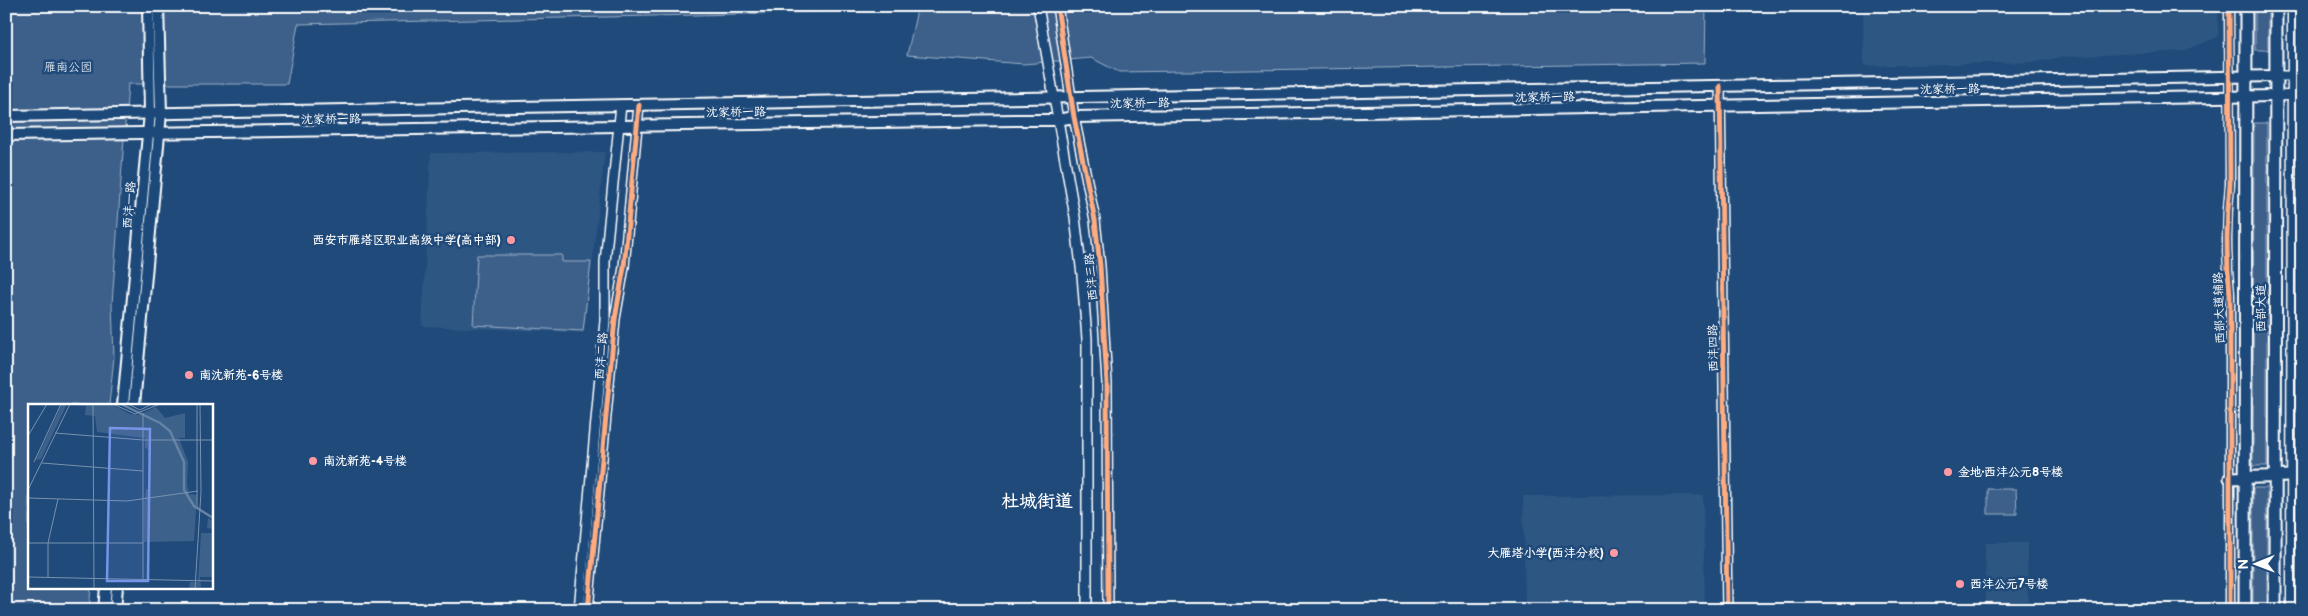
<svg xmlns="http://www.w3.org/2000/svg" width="2308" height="616" viewBox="0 0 2308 616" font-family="'Balsamiq Sans','LXGW WenKai TC',sans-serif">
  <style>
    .built { fill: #2e5683 }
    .green { fill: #3c618b; stroke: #9eb0c5 }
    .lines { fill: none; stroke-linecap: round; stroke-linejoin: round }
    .minor-casing { stroke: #fff; stroke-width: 11 }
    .tertiary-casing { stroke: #fff; stroke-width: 12 }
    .secondary-casing { stroke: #fff; stroke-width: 14 }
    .primary-casing { stroke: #fff; stroke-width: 15 }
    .minor { stroke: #1f4a7a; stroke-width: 8 }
    .tertiary { stroke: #1f4a7a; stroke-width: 9 }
    .secondary { stroke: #1f4a7a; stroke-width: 10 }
    .primary { stroke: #1f4a7a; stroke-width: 11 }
    .cycleway-casing { stroke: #1f4a7a; stroke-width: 8 }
    .cycleway { stroke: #ffac80; stroke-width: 5 }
    .poi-dot { fill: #ff9aa2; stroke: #1f4a7a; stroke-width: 2 }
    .labels { text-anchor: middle; stroke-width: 5; stroke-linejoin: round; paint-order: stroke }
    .park-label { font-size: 12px; fill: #d8dfe8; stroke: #1f4a7a }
    .street-label { font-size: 12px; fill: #fff; stroke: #1f4a7a }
    .poi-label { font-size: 12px; font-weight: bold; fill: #fff; stroke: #1f4a7a; text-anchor: start }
    .district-label { font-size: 18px; font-weight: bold; fill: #fff; stroke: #1f4a7a }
    .inset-river { fill: none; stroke: #6583a4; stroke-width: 2.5 }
    .inset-road { fill: none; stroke: #7992af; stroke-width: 1 }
    .view { fill: #7795e8; fill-opacity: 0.15; stroke: #7795e8; stroke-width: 2.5 }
    .inset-edge { fill: none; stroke: #fff; stroke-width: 2.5 }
  </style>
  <rect width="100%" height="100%" fill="#1f4a7a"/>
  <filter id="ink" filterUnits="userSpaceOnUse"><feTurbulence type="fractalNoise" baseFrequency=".02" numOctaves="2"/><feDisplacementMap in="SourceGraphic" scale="10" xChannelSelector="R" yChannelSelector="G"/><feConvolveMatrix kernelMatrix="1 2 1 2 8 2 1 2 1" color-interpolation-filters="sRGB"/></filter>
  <g filter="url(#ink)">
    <!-- built -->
    <g class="built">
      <path d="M1863,6H2218V37L2184,51L2063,57L2036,62L1864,66Z"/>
      <path d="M605,152L584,333L422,326L431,153Z"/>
      <path d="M1703,495L1705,610H1525L1523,496Z"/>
      <path d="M1985,543H2027L2028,610H1986Z"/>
    </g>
    <!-- green -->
    <g class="green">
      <path d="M6,6H1706L1705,63L1119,72L1091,58L1024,64L907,55L917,10L298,24L287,84H128L112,304L114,357L109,405H29V587H91L89,610H6Z"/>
      <rect x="2255" y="6" width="13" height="44"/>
      <path d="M2254,123H2267V466H2253Z"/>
      <path d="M477,255H562V262H591L583,331L473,325Z"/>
      <rect x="2253" y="488" width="14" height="122"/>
      <path d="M1988,489H2016L2017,514H1988Z"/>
    </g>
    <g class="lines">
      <!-- minor casing -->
      <g class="minor-casing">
        <g id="minor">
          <path d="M2229,6L2230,184C2226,221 2226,257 2230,294V610"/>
          <path d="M2291,610L2292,6"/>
        </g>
      </g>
      <!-- tertiary casing -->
      <g class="tertiary-casing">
        <g id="tertiary">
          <path d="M1038,6L1075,217L1082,275L1087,339V610"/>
          <path d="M1057,6L1074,117L1095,220L1100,266L1107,383L1108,610"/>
          <path d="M2276,76H2302"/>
          <path d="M1720,86L1727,610"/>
          <path d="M2275,96L2302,95"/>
          <path d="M579,610L605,320V262L621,105"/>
          <path d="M588,610L615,319L624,267L639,105"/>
        </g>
      </g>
      <!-- secondary casing -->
      <g class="secondary-casing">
        <g id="secondary">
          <path d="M6,116L2276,76"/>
          <path d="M6,135L1015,120H1057L1074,117L2275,96"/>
          <path d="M123,405L150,113L148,6"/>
          <path d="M134,405L161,113L158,6"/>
          <path d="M104,610L106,587"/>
          <path d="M115,610L117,587"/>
        </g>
      </g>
      <!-- primary casing -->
      <g class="primary-casing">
        <g id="primary">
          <path d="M2230,478L2291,476"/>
          <path d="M2245,610L2246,6"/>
          <path d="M2275,610L2276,6"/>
        </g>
      </g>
      <!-- minor -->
      <use href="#minor" class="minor"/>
      <!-- tertiary -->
      <use href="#tertiary" class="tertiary"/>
      <!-- secondary -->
      <use href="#secondary" class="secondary"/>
      <!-- primary -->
      <use href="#primary" class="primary"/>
      <!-- cycleway casing -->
      <g class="cycleway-casing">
        <g id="cycleway">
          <path d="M1057,6L1074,117L1095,220L1100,266L1107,383L1108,610"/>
          <path d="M2229,6L2230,184C2226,221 2226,257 2230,294V610"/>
          <path d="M1720,86L1727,610"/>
          <path d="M588,610L615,319L624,267L639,105"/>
        </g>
      </g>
      <!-- cycleway -->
      <use href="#cycleway" class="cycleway"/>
    </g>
  </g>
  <!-- markers -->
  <g class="poi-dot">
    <circle cx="511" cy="240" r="5"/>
    <circle cx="189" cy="375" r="5"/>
    <circle cx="313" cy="461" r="5"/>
    <circle cx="1948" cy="472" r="5"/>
    <circle cx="1614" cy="553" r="5"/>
    <circle cx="1960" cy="584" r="5"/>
  </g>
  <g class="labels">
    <!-- park labels -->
    <g class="park-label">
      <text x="68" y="71">雁南公园</text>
    </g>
    <!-- street labels -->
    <g class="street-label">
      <text transform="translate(1950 89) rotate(-1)" y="4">沈家桥一路</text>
      <text transform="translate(1545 97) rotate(-1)" y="4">沈家桥一路</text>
      <text transform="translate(1140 103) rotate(-1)" y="4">沈家桥一路</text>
      <text transform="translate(736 112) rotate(-1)" y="4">沈家桥一路</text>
      <text transform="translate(331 119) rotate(-1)" y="4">沈家桥一路</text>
      <text transform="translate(129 205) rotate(-85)" y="4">西沣一路</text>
      <text transform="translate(1091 277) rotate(-95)" y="4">西沣三路</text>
      <text transform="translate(2219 308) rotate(-92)" y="4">西部大道辅路</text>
      <text transform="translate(2261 308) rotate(-90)" y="4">西部大道</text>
      <text transform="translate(1713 348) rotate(-91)" y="4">西沣四路</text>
      <text transform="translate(601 356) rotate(-85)" y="4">西沣二路</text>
    </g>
    <!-- poi labels -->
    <g class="poi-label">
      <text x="501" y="244" text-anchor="end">西安市雁塔区职业高级中学(高中部)</text>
      <text x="199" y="379">南沈新苑-6号楼</text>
      <text x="323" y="465">南沈新苑-4号楼</text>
      <text x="1958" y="476">金地·西沣公元8号楼</text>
      <text x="1604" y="557" text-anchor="end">大雁塔小学(西沣分校)</text>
      <text x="1970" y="588">西沣公元7号楼</text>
    </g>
    <!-- district labels -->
    <g class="district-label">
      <text x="1037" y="507">杜城街道</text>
    </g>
  </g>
  <!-- overview -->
  <g transform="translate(28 404)">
    <rect width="185" height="185" fill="#1f4a7a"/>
    <path d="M34,0H39L13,55L8,56ZM83,0L102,10L111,11L128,3L137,14L157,9V34H151L160,58L159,79L161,90L169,91L166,137L116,138V99L118,85H121L120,45L117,44V34L69,28L67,12L57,11L58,2L43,1ZM180,114L185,117V173H172L173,183L161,185L162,178H170L173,129H184V125L179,124Z" fill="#3c618b"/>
    <path class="inset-river" d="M93,0L132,19L142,27L156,58V86L166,102L185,114"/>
    <path class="inset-road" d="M65,0L66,185M85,0L107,10L132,0M100,0L112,6L124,0M27,29L115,36H185M0,32L19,0M6,58L33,0M14,59L115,67M0,86L42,0M0,94L99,97L170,87M169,103V0M0,139H115M0,173L185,177M20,173V139L30,95M115,175V9M167,185L173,88L172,0"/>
    <path class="view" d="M82,24L122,25L120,177H79Z"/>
    <rect width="185" height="185" class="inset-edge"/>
  </g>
  <!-- margin -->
  <rect width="2308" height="616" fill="none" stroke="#1f4a7a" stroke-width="25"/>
  <rect x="12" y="12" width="2283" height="591" fill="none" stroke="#fff" stroke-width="2" filter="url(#ink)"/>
  <!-- north arrow -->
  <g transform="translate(2256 564) rotate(269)" stroke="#1f4a7a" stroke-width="4" paint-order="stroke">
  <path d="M0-4L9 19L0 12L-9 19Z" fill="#ffffff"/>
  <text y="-8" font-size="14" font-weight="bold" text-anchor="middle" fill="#ffffff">N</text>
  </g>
</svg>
